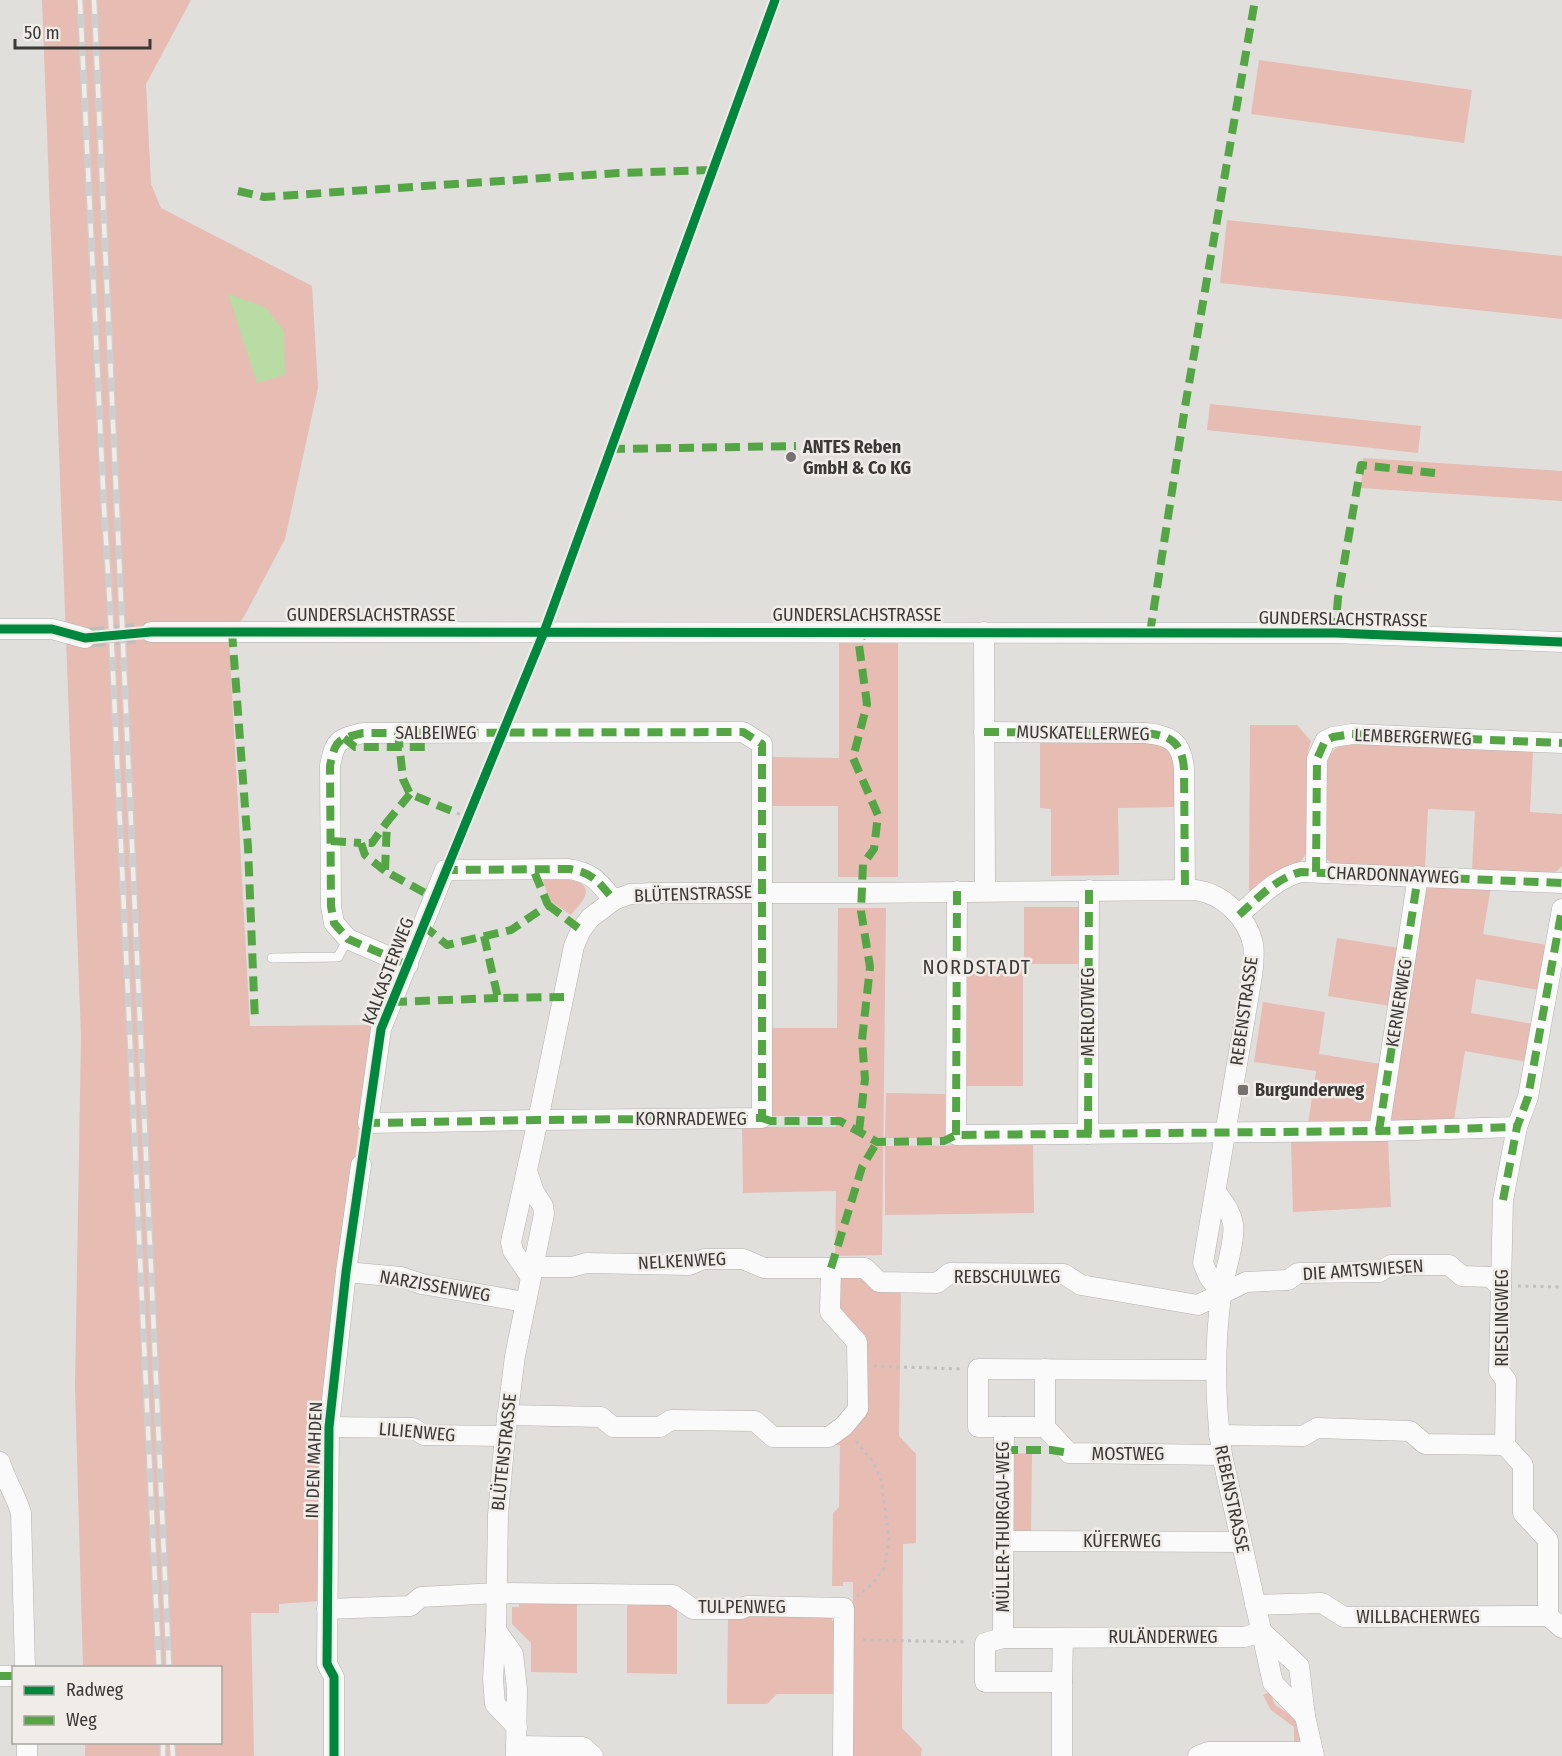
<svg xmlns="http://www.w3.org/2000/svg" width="1562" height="1756" viewBox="0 0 1562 1756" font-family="'Fira Sans Condensed',sans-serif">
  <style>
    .green { fill: #e6bcb3 }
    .water { fill: #b8dca3 }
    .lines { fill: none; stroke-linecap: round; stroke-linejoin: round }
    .street-tunnel { stroke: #c0bebb; stroke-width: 20; stroke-dasharray: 20 10; stroke-linecap: butt }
    .lane-casing { stroke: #b2b1af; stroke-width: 10 }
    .street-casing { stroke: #b2b1af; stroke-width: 21 }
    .path { stroke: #c1c0bf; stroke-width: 3; stroke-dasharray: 3 4.5; stroke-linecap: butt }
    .lane { stroke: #fafafa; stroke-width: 9 }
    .street { stroke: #fafafa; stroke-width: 20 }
    .rail-casing { stroke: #cecece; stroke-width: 7 }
    .rail { stroke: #f0ede8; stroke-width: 4.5; stroke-dasharray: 14; stroke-linecap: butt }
    .quiet { stroke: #54a645; stroke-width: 8; stroke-dasharray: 15 8; stroke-linecap: butt }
    .cycleway-casing { stroke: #f0ede8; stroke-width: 13 }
    .cycleway { stroke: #00873e; stroke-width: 9 }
    .poi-dot { fill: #747371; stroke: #f0ede8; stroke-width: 2 }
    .labels { text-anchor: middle; stroke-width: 5; stroke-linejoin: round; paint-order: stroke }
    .poi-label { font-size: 18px; font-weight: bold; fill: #3a3937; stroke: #f0ede8; text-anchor: start }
    .street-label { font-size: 18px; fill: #3a3937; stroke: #f0ede8 }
    .neighbourhood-label { font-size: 20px; letter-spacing: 1.5px; fill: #3a3937; stroke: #f0ede8 }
  </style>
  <rect width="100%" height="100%" fill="#e1dfdc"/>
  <!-- green -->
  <g class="green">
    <path d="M42,0H191L146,84L151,184L161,208L312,286L318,388L285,539L246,613L229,640L250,1026L372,1025L346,1231L319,1601L279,1604V1613H251L254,1756H85V1743L220,1742V1668L83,1667L75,1387L81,1036Z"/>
    <path d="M1259,60L1472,90L1464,143L1251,114Z"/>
    <path d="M1227,220L1562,256V319L1220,283Z"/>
    <path d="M1210,404L1421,426L1418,453L1207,430Z"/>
    <path d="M1363,458L1562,471V501L1361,488Z"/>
    <path d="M898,637V877H838V806H770L771,757L839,758V638Z"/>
    <path d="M1250,725H1297L1311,741L1308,752L1306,853C1300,868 1282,870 1269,878C1262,882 1256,887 1249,892Z"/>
    <path d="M1040,742L1156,743C1164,747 1169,750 1174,759L1176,807L1118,808L1119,875L1051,876V809L1040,808Z"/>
    <path d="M1352,743L1533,751L1530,812L1562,814V866L1557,871L1551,874L1472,870L1475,811L1428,809L1425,867L1335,865L1325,858V764C1331,751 1337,744 1352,743Z"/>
    <path d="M542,878C553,879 598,876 583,900C580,905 574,910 571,915L550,901Z"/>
    <path d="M1430,884L1491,887L1483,934L1547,945L1539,990L1476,979L1471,1013L1533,1024L1527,1062L1465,1051L1454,1120L1394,1122L1389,1117L1425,889Z"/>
    <path d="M1024,907H1082L1081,964H1024Z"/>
    <path d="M838,908H886L882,1255L835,1256L836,1191L743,1193L742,1127H836V1116H770L771,1028H837Z"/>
    <path d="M1337,938L1399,948L1390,1006L1328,996Z"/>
    <path d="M962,967H1023V1086H961Z"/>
    <path d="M1263,1002L1325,1012L1319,1054L1381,1064L1373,1118L1368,1123L1308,1124L1316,1071L1254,1062Z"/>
    <path d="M886,1093L945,1094V1138H885Z"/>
    <path d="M1388,1139L1391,1207L1293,1212L1291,1141Z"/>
    <path d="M1033,1145L1034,1213L885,1215V1146Z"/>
    <path d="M860,1275L901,1289L899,1436L916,1454V1543L903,1544L902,1728L922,1749L921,1756H851L853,1582H843V1586H832L833,1513L839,1507L840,1445H836L864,1416L865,1339L837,1311L840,1279L845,1276Z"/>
    <path d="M1032,1453L1031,1534L1019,1537L1008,1525V1454Z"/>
    <path d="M519,1600L577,1601V1673L531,1672V1643L512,1624V1607H519Z"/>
    <path d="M627,1601L671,1602L677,1608V1674L627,1673Z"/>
    <path d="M747,1615L832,1617V1621L836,1620V1694H777L767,1704H727L728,1619H743Z"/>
    <path d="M1270,1692L1275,1705L1303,1723L1305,1746H1294V1727L1271,1710L1263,1695Z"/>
  </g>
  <!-- water -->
  <path class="water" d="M228,294L265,307L284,331L285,375L257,383Z"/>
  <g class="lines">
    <!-- street-tunnel -->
    <path class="street-tunnel" d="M85,638L151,632"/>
    <!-- lane casing -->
    <g class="lane-casing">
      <path id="lane" d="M272,958L338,957L348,939"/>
    </g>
    <!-- street casing -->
    <g class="street-casing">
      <g id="street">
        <path d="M0,629H52L85,638"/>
        <path d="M151,632L1335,633L1562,642"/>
        <path d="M984,632L985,891"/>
        <path d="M984,732L1145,733C1170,735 1182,742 1184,769L1185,889"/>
        <path d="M1316,872L1317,759L1325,741L1333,737L1352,734L1562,743"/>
        <path d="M957,891L956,1135L1379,1131L1517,1127"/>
        <path d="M1562,909L1528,1097L1517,1127L1503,1200L1499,1371L1506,1380L1505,1445L1523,1465V1513L1548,1540V1616L1562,1628"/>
        <path d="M1239,915C1257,899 1276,878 1301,872L1562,883"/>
        <path d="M408,965L348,939L334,923L331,906L330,766C335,740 338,739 363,733L743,732L762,744V1118L538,1120L368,1123L381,1029L445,870L569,869C594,873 598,882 614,900"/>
        <path d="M1379,1131L1418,876"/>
        <path d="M1088,1134L1089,890"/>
        <path d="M1216,1192C1223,1202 1231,1211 1233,1224C1236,1241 1223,1276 1221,1296C1214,1349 1215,1403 1222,1455L1273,1683L1305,1716"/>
        <path d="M532,1267H572L586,1263L689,1265L704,1259H743L764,1268H865L879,1282L937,1283L950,1273L1064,1274L1081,1285L1198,1305L1246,1282L1288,1280L1298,1273L1379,1272L1391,1265H1449L1462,1276L1490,1277L1501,1287"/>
        <path d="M346,1272L401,1277L422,1284L525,1302"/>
        <path d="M530,1276L513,1251L511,1242L538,1120L574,946L581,930L590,918L614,900L630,894L655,893H861L1195,890C1222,893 1247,917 1253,944C1255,956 1253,970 1251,982L1203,1263L1209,1277L1221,1293"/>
        <path d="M1045,1369V1427L1069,1453L1222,1455"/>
        <path d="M507,1415L601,1417L613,1427H660L671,1420L755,1421L773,1437H829L844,1426L858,1409L857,1342L830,1312L831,1268"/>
        <path d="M329,1427L413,1428L424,1435L505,1436"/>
        <path d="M1045,1427H978V1369L1216,1370"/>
        <path d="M1219,1435L1303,1436L1317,1428L1410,1431L1425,1444L1505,1445"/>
        <path d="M0,1462C5,1480 16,1495 21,1513L25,1668"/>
        <path d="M1003,1541L1241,1542"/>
        <path d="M1255,1605L1322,1603L1344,1617L1548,1616"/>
        <path d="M327,1609L410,1606L421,1597L497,1593L673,1595L693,1609H741L747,1606L844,1608L843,1756"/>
        <path d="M496,1630L513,1654L517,1689L516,1756"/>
        <path d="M1262,1632L1299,1666L1305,1716L1314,1756"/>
        <path d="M1003,1638L1004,1427"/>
        <path d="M1063,1638L1062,1682H985V1643L1003,1638L1214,1637H1244L1262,1632"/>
        <path d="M0,1676H14"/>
        <path d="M1062,1682V1756"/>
        <path d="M517,1727L495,1704L493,1679L496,1630L498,1515L505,1436L515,1356L544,1214L543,1206L534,1192L527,1171"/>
        <path d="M27,1742V1756"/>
        <path d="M516,1746L583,1747L593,1756"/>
        <path d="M334,1756V1677L327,1664L329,1427L346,1272L361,1165"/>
        <path d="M1198,1756L1208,1752H1313"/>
      </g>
    </g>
    <!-- path -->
    <g class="path">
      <path d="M508,716L536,650"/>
      <path d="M457,813L467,817"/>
      <path d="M453,852L494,750"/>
      <path d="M1518,1286L1562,1287"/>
      <path d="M874,1366L961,1369"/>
      <path d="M856,1441L874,1463L881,1480L889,1538L884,1568L872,1584L856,1597"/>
      <path d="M863,1640L967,1642"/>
    </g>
    <!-- lane -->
    <use href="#lane" class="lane"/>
    <!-- street -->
    <use href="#street" class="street"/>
    <!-- rail casing -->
    <g class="rail-casing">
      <g id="rail">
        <path d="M80,0L104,508L110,607L159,1668"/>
        <path d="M94,0L169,1668"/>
        <path d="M163,1742V1756"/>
        <path d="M172,1742L173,1756"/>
      </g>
    </g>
    <!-- rail -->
    <use href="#rail" class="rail"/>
    <!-- quiet -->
    <g class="quiet">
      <path d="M238,191L264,197L618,173L713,170"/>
      <path d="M610,449L796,446"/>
      <path d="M232,632L248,847L255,1021"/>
      <path d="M1150,633L1186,401L1255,0"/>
      <path d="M1335,633L1338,598L1361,465L1435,473"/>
      <path d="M984,732L1145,733C1170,735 1182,742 1184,769L1185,889"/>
      <path d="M398,733L403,779L410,794L457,813"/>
      <path d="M344,738L355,747H431"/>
      <path d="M410,794L387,822L385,871L434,898"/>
      <path d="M331,841L361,843"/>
      <path d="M385,871L365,855L361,843H372L387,822"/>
      <path d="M444,872L445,870L569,869C594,873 598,882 614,900"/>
      <path d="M1316,872L1317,759L1325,741L1333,737L1352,734L1562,743"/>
      <path d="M548,905L581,930"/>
      <path d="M1239,915C1257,899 1276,878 1301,872L1562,883"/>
      <path d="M423,925L447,945L511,930L548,905L533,869"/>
      <path d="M484,936L498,998L564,997"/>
      <path d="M392,1002L498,998"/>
      <path d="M762,1118L771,1121H840L877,1142L944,1141L956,1135L1379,1131L1517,1127"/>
      <path d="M368,1120V1123L538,1120L762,1118V744L743,732L363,733C338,739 335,740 330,766L331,906L334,923L348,939L408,965"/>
      <path d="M859,1131L865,1079L862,1040L870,967L861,911L863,864L874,849L878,815L853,758L867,704L859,645L864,632"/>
      <path d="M1379,1131L1418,876"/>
      <path d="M1088,1134L1089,890"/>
      <path d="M956,1135L957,891"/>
      <path d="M1503,1200L1517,1127L1528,1097L1562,909"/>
      <path d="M831,1268L862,1167L877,1142"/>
      <path d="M1003,1450H1051L1069,1453"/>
      <path d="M0,1676H14"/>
    </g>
    <!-- cycleway casing -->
    <g class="cycleway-casing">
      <g id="cycleway">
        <path d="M0,629H52L85,638L151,632L1335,633L1562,642"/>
        <path d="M334,1756V1677L327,1664L329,1427L346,1272L381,1029L544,632L775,0"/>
      </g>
    </g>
    <!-- cycleway -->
    <use href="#cycleway" class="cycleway"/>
  </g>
  <!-- markers -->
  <g class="poi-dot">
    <circle cx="791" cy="457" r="6"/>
    <rect x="1237" y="1084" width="12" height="12" rx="3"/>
  </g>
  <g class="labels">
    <!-- poi labels -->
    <g class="poi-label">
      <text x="803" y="453">ANTES Reben<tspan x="803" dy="21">GmbH &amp; Co KG</tspan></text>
      <text x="1255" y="1096">Burgunderweg</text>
    </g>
    <!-- street labels -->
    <g class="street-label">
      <text x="371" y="621">GUNDERSLACHSTRASSE</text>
      <text x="857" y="621">GUNDERSLACHSTRASSE</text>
      <text transform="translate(1343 619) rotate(1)" y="6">GUNDERSLACHSTRASSE</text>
      <text x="436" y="739">SALBEIWEG</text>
      <text transform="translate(1083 733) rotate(1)" y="6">MUSKATELLERWEG</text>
      <text transform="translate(1413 737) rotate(2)" y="6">LEMBERGERWEG</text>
      <text transform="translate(1393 875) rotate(2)" y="6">CHARDONNAYWEG</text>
      <text transform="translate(693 894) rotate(-2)" y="6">BLÜTENSTRASSE</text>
      <text transform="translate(388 971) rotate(-69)" y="6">KALKASTERWEG</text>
      <text transform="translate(1399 1003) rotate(-81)" y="6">KERNERWEG</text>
      <text transform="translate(1244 1011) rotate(-82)" y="6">REBENSTRASSE</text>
      <text transform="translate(1088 1012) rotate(-90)" y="6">MERLOTWEG</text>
      <text x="691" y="1125">KORNRADEWEG</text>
      <text transform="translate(682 1261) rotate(-3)" y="6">NELKENWEG</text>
      <text transform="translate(1363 1270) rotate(-4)" y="6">DIE AMTSWIESEN</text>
      <text x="1007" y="1283">REBSCHULWEG</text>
      <text transform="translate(435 1286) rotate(10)" y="6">NARZISSENWEG</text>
      <text transform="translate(1502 1318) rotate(-90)" y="6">RIESLINGWEG</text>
      <text transform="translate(417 1432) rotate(5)" y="6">LILIENWEG</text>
      <text transform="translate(504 1452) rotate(-84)" y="6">BLÜTENSTRASSE</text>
      <text x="1128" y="1460">MOSTWEG</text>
      <text transform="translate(314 1460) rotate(-88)" y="6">IN DEN MAHDEN</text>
      <text transform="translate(1232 1499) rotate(78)" y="6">REBENSTRASSE</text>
      <text transform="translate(1003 1527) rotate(-90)" y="6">MÜLLER-THURGAU-WEG</text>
      <text x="1122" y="1547">KÜFERWEG</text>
      <text x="742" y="1613">TULPENWEG</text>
      <text x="1418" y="1623">WILLBACHERWEG</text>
      <text x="1163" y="1643">RULÄNDERWEG</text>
    </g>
    <!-- neighbourhood labels -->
    <g class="neighbourhood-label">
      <text x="977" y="974">NORDSTADT</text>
    </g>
  </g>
  <!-- legend -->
  <rect x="12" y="1666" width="210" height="78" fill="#f0ede8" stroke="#a7a5a1" stroke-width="1.5"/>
  <rect x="24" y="1686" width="30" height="9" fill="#00873e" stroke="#a7a5a1" stroke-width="1.5"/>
  <text x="66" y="1696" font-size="18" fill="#3a3937">Radweg</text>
  <rect x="24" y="1716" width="30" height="9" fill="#54a645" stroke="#a7a5a1" stroke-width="1.5"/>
  <text x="66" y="1726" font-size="18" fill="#3a3937">Weg</text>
  <!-- scale -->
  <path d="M15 39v9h135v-9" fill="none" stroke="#3a3937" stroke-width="3"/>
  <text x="24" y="39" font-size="18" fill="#3a3937" stroke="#f0ede8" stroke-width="4.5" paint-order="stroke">50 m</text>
</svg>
